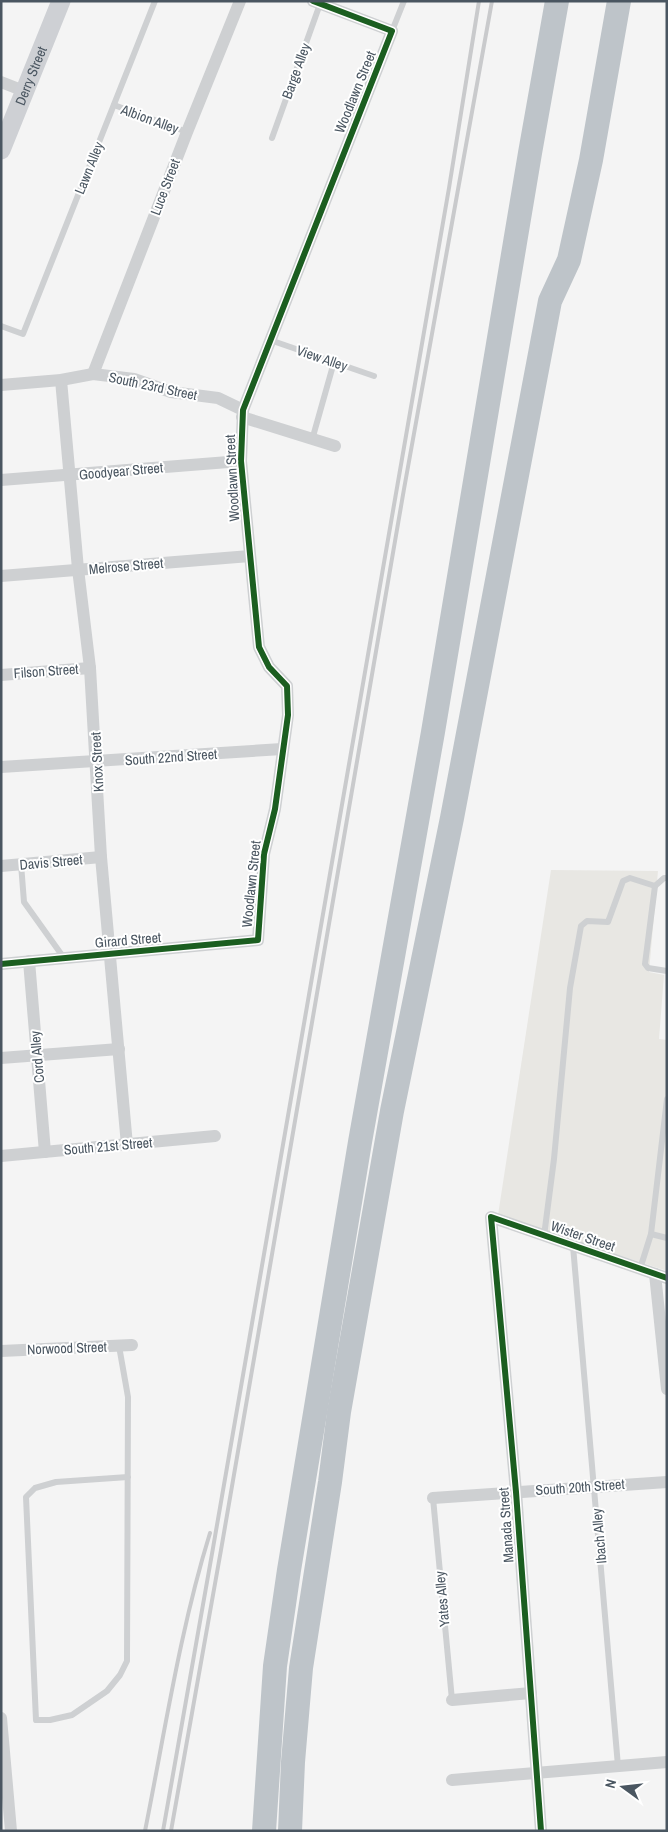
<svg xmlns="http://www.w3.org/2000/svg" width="668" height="1832" viewBox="0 0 668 1832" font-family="'Archivo Narrow',sans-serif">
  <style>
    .commercial { fill: #e8e7e3 }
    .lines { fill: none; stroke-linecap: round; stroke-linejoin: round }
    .service { stroke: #ced0d2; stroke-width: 6 }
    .minor { stroke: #ced0d2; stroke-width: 12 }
    .secondary { stroke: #ced0d4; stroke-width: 19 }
    .motorway { stroke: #bec4c9; stroke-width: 24 }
    .rail { stroke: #c9cacc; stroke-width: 4 }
    .cycleway-casing { stroke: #fff; stroke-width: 9 }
    .cycleway { stroke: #1b5e20; stroke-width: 6 }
    .labels { text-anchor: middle; stroke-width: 4; stroke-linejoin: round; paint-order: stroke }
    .street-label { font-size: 14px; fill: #4a5661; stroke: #fff }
  </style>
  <rect width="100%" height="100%" fill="#f4f4f4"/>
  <!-- commercial -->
  <path class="commercial" d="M551,870L658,871L649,972L664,975L659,1039L667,1040V1271L498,1215Z"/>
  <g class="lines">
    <!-- service -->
    <g class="service">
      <path d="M392,31L404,1"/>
      <path d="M114,105L187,132"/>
      <path d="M272,138L320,4"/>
      <path d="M1,326L23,334L155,1"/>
      <path d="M270,340L374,376"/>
      <path d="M312,440L334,362"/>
      <path d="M21,864L24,902L64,958"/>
      <path d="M667,878H664L655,886L645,964L648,968L667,971"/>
      <path d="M651,1234L667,1238"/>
      <path d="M544,1236L554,1159L570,988L581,926L587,921L608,922L623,881L630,878L655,886"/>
      <path d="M573,1246L618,1766"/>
      <path d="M640,1269L651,1234L667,1099"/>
      <path d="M119,1346L128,1397L127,1661L120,1675L107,1691L72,1715L50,1720H36L26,1497L35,1488L56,1482L128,1477"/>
      <path d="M433,1498L452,1700"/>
    </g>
    <!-- minor -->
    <g class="minor">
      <path d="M1,82L24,91"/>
      <path d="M93,374L187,132L240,1"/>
      <path d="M61,380L78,569L90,668L101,857L127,1145"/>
      <path d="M1,385L61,380L93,374L134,379L171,392L218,398L243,410"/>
      <path d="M242,417L335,446"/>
      <path d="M1,480L241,461"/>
      <path d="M1,576L250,556"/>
      <path d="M1,675L90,668"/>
      <path d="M1,767L282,749"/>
      <path d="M1,866L101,857"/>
      <path d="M29,961L45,1152"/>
      <path d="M1,964L258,940L264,854L275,809L288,715L287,686L269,667L259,647L241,461L243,410L392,31L313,1"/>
      <path d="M1,1058L119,1049"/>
      <path d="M1,1156L215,1136"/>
      <path d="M655,1274L667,1389"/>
      <path d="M1,1351L132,1345"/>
      <path d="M433,1498L667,1482"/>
      <path d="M452,1700L531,1693"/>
      <path d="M1,1718L11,1831"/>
      <path d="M452,1780L667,1762"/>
      <path d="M541,1831L516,1492L491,1217L667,1278"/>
    </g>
    <!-- secondary -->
    <path class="secondary" id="s1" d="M1,150L61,1"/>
    <!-- motorway -->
    <g class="motorway">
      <path d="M264,1831L275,1666L289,1570L360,1142L433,732L530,153L557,1"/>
      <path d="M290,1831L293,1762L301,1668L330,1482L339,1412L392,1111L452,818L550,301L569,260L591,160L619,1"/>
    </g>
    <!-- rail -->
    <g class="rail">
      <path d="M145,1831C165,1731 180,1630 210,1533"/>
      <path d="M163,1831L213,1548L449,188L479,1"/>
      <path d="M171,1831L221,1550L404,489L492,1"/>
    </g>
    <!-- cycleway casing -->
    <g class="cycleway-casing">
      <g id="cycleway">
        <path d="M1,964L258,940L264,854L275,809L288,715L287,686L269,667L259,647L241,461L243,410L392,31L313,1"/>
        <path d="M541,1831L516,1492L491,1217L667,1278"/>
      </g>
    </g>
    <!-- cycleway -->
    <use href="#cycleway" class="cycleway"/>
  </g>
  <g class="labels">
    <!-- street labels -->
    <g class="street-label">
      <text transform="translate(296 71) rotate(-70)" y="5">Barge Alley</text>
      <text dy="5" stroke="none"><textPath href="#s1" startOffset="80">Derry Street</textPath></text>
      <text transform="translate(355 92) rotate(-68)" y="5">Woodlawn Street</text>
      <text transform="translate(150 119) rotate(20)" y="5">Albion Alley</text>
      <text transform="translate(89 168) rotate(-68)" y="5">Lawn Alley</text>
      <text transform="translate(165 187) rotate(-69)" y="5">Luce Street</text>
      <text transform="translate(322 358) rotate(19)" y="5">View Alley</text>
      <text transform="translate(153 386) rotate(12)" y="5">South 23rd Street</text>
      <text transform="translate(121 471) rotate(-5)" y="5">Goodyear Street</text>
      <text transform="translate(232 478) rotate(-93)" y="5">Woodlawn Street</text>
      <text transform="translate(126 566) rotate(-5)" y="5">Melrose Street</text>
      <text transform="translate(46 671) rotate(-4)" y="5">Filson Street</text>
      <text transform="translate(171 757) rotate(-4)" y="5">South 22nd Street</text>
      <text transform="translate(97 762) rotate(-93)" y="5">Knox Street</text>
      <text transform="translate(51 862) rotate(-5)" y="5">Davis Street</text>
      <text transform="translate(251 884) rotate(-84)" y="5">Woodlawn Street</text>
      <text transform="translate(128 940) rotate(-5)" y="5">Girard Street</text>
      <text transform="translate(37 1057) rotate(-95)" y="5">Cord Alley</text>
      <text transform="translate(108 1146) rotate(-5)" y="5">South 21st Street</text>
      <text transform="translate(583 1236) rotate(19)" y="5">Wister Street</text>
      <text transform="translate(67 1348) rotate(-2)" y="5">Norwood Street</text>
      <text transform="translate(580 1487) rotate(-4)" y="5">South 20th Street</text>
      <text transform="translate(506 1525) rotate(-94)" y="5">Manada Street</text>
      <text transform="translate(599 1536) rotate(-95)" y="5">Ibach Alley</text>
      <text transform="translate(442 1599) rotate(-95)" y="5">Yates Alley</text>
    </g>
  </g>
  <!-- border -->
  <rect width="668" height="1832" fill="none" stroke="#4a5661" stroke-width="5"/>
  <!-- north arrow -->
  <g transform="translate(623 1787) rotate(285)" stroke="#ffffff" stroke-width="4" paint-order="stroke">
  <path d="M0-4L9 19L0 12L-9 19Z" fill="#4a5661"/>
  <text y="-8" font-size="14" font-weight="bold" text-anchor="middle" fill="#4a5661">N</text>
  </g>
</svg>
